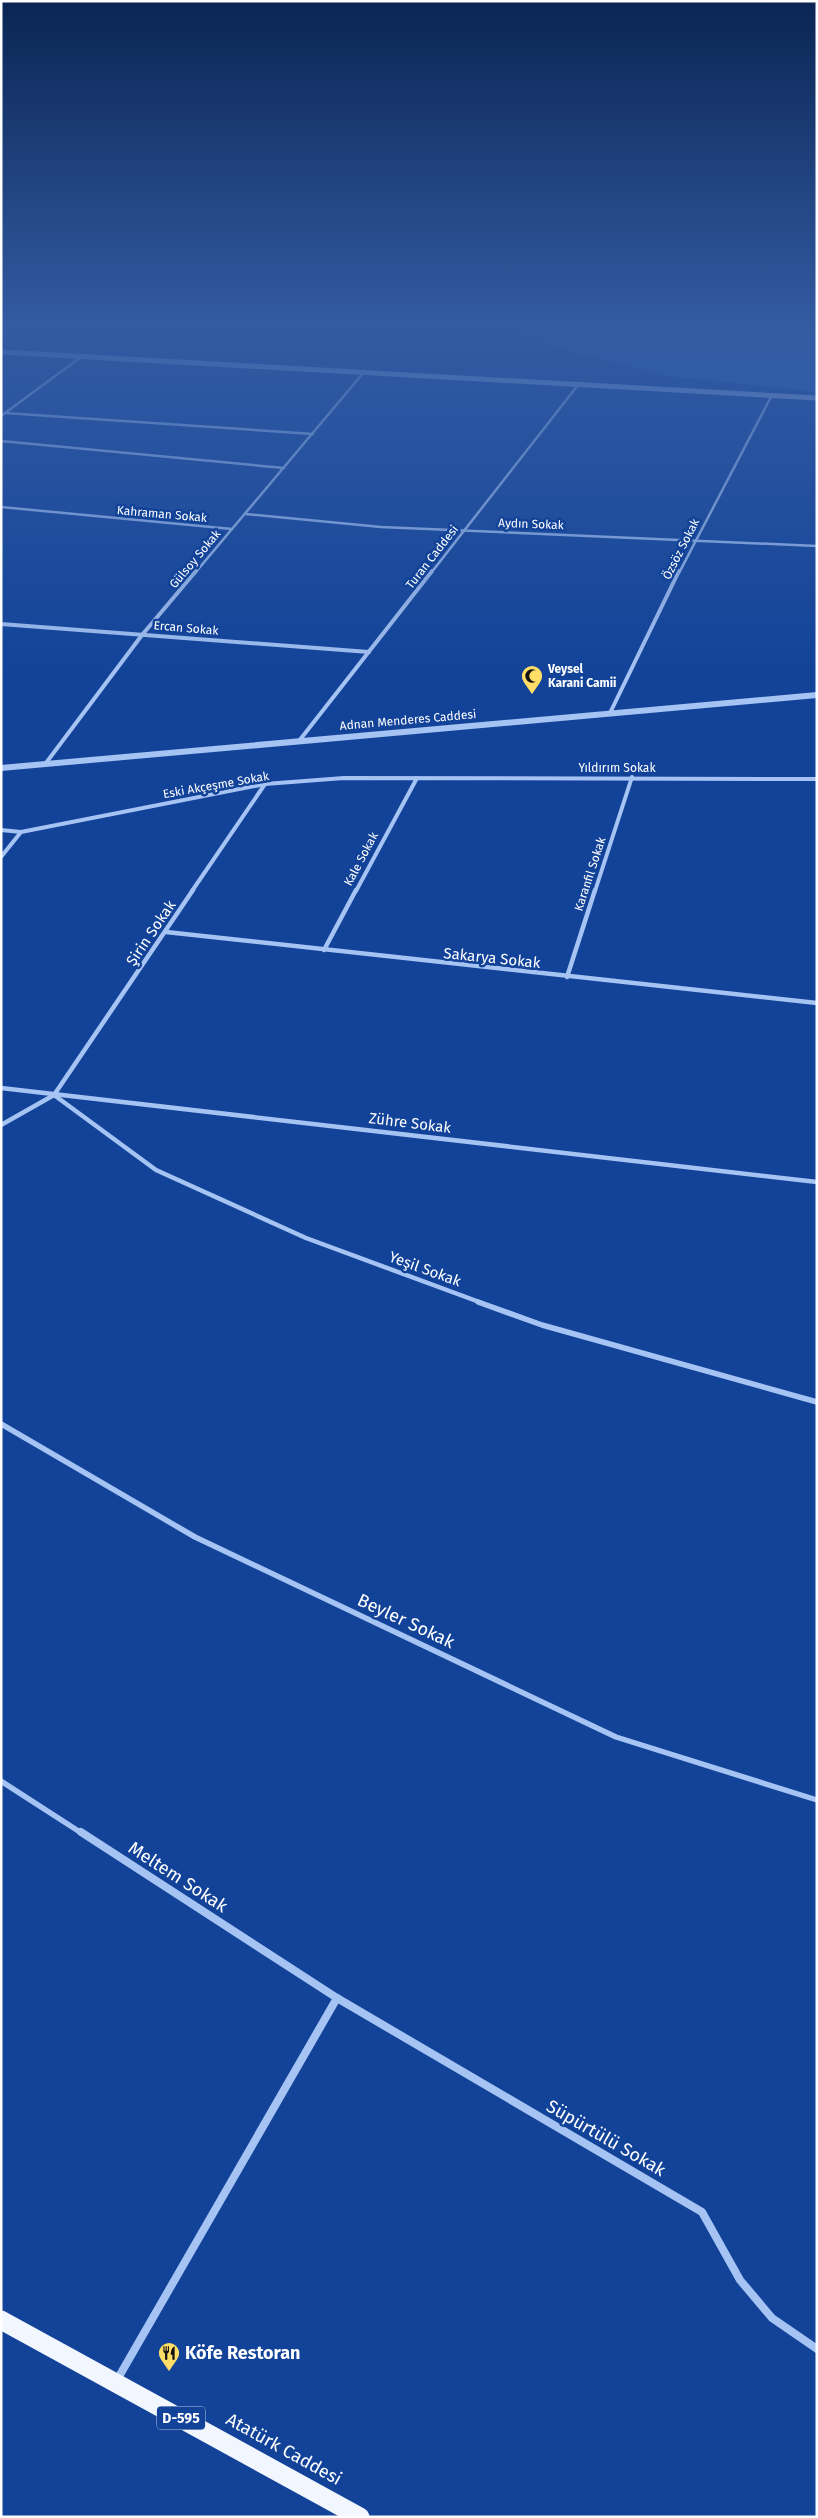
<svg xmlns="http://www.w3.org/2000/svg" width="818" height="2518" viewBox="0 0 818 2518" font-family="'Fira Sans',sans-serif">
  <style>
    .green { fill: #255cb7 }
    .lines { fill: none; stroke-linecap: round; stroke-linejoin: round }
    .minor-far4 { stroke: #a5c3f3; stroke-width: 2.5 }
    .minor-far3 { stroke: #a5c3f3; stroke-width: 4 }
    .minor-far2 { stroke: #a5c3f3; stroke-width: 4.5 }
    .minor-far1 { stroke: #a5c3f3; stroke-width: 5.5 }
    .minor { stroke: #a5c3f3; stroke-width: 8 }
    .tertiary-far1 { stroke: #a5c3f3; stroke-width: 5 }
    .tertiary { stroke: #a5c3f3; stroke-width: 6 }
    .primary { stroke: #f1f6ff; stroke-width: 19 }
    .labels { text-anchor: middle; stroke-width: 5; stroke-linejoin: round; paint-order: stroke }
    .far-street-label { font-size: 12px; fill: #fff; stroke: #124399 }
    .far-poi-label { font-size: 12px; font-weight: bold; fill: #fff; stroke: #124399; text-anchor: start }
    .shield { fill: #124399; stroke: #b8c7e0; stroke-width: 1 }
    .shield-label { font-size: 14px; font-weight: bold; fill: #fff }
    .street-label { font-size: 15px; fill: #fff; stroke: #124399 }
    .near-street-label { font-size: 18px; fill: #fff; stroke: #124399 }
    .near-poi-label { font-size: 18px; font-weight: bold; fill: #fff; stroke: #124399; text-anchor: start }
  </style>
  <rect width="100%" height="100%" fill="#124399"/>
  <!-- green -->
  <path class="green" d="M499,325H817V392L669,376L555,348Z"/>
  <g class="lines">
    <!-- minor-far4 -->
    <g class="minor-far4">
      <path d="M5,413L313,434"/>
      <path d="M1,416L81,357"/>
      <path d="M1,441L284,468"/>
      <path d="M1,507L232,529"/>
      <path d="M245,514L381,527L817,546"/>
      <path d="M195,573L364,372"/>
      <path d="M431,573L578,385"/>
      <path d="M679,573L772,395"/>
    </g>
    <!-- minor-far3 -->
    <g class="minor-far3">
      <path d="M1,624L369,652"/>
      <path d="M610,713L679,571"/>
      <path d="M299,741L432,571"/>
      <path d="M46,763L142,635L196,571"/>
      <path d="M1,830L21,832L265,784L344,778L817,779"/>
      <path d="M1,857L21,832"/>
      <path d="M192,891L265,784"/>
      <path d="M356,891L417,778"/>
      <path d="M595,891L632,777"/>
    </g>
    <!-- minor-far2 -->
    <g class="minor-far2">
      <path d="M166,932L817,1003"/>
      <path d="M324,950L356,890"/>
      <path d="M567,977L595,890"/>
      <path d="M1,1088L817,1182"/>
      <path d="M54,1095L156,1170L306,1238L482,1303"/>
      <path d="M1,1125L54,1095L193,890"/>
    </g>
    <!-- minor-far1 -->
    <g class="minor-far1">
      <path d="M478,1302L542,1325L817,1402"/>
      <path d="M1,1424L195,1537L616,1737L817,1800"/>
      <path d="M1,1781L83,1834"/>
    </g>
    <!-- minor -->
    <g class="minor">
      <path d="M81,1832L337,1998L702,2212L740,2280L772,2318L817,2349"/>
      <path d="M117,2380L337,1998"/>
    </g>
    <!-- tertiary-far1 -->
    <path class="tertiary-far1" d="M1,352L817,398"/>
    <!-- tertiary -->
    <path class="tertiary" d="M1,768L817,695"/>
    <!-- primary -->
    <path class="primary" d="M1,2320L360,2517"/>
  </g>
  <!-- sky -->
  <linearGradient id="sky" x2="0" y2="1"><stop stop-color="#0a2554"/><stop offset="0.48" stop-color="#335ba2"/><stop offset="1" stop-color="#335ba2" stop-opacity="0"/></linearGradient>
  <rect width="818" height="677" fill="url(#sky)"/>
  <!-- icons -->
  <defs>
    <g id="mosque-pin" transform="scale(1.125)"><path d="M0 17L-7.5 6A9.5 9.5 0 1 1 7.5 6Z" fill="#ffde67" stroke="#124399"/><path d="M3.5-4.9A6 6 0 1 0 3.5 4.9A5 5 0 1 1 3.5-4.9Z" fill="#111"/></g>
    <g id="restaurant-pin" transform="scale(1.125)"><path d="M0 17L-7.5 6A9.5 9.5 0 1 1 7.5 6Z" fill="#ffde67" stroke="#124399"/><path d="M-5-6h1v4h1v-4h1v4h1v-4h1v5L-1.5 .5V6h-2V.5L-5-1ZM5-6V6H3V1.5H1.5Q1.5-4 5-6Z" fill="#111"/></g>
  </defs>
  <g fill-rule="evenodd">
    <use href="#mosque-pin" x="532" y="676"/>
    <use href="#restaurant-pin" x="169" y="2353"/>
  </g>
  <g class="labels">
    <!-- far-street labels -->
    <g class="far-street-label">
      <text transform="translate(162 514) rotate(5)" y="4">Kahraman Sokak</text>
      <text transform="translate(531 524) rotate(2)" y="4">Aydın Sokak</text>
      <text transform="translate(681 549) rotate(-63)" y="4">Özsöz Sokak</text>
      <text transform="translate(432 557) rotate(-52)" y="4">Turan Caddesi</text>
      <text transform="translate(195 559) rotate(-50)" y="4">Gülsoy Sokak</text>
      <text transform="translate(186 628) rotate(5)" y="4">Ercan Sokak</text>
      <text transform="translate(408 720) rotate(-5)" y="4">Adnan Menderes Caddesi</text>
      <text x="617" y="772">Yıldırım Sokak</text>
      <text transform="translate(216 785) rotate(-10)" y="4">Eski Akçeşme Sokak</text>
      <text transform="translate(361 859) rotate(-62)" y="4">Kale Sokak</text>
      <text transform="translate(590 874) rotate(-72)" y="4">Karanfil Sokak</text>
    </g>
    <!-- far-poi labels -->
    <g class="far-poi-label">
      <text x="548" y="673">Veysel<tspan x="548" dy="14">Karani Camii</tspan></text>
    </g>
    <!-- shield labels -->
    <rect class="shield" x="157" y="2406.5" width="48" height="23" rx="4"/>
    <g class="shield-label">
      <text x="181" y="2423">D-595</text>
    </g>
    <!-- street labels -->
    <g class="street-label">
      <text transform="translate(151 933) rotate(-56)" y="5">Şirin Sokak</text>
      <text transform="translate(492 958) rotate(6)" y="5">Sakarya Sokak</text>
      <text transform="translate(410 1123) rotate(7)" y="5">Zühre Sokak</text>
      <text transform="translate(425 1269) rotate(20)" y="5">Yeşil Sokak</text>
    </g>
    <!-- near-street labels -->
    <g class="near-street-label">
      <text transform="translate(406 1621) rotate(25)" y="6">Beyler Sokak</text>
      <text transform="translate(178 1877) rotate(33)" y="6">Meltem Sokak</text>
      <text transform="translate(606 2138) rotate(30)" y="6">Süpürtülü Sokak</text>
      <text transform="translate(284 2449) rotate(29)" y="6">Atatürk Caddesi</text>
    </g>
    <!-- near-poi labels -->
    <g class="near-poi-label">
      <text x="185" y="2359">Köfe Restoran</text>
    </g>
  </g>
  <!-- border -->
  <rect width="818" height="2518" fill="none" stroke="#ffffff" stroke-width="5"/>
</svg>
